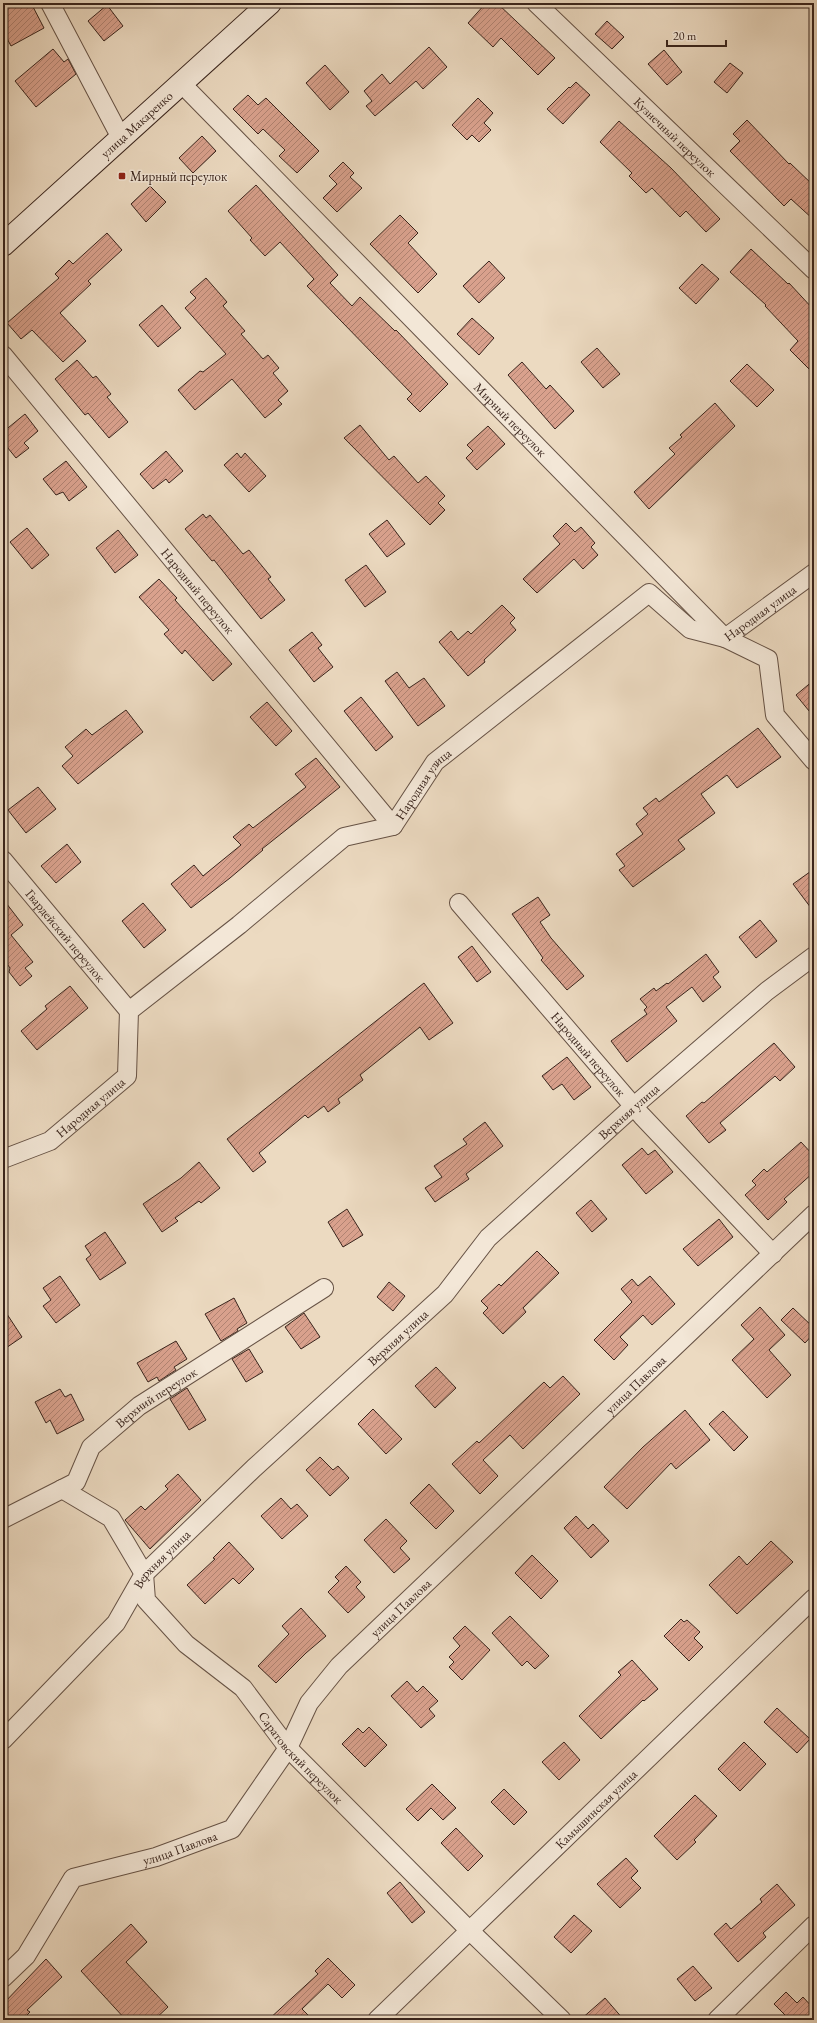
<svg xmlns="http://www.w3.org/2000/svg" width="817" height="2023" viewBox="0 0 817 2023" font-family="'EB Garamond',serif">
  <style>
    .building { fill: url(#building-hatch); stroke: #39241c }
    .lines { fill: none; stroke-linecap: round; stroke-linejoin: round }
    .street-casing { stroke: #665245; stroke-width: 20 }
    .secondary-casing { stroke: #39241c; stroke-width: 24 }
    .street { stroke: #f3e7d7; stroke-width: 18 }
    .secondary { stroke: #f3e7d7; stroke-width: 22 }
    .poi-dot { fill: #8f2418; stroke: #f3e7d7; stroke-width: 1.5 }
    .labels { text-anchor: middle; stroke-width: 3; stroke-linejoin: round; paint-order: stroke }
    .street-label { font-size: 13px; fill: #39241c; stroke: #f3e7d7 }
    .poi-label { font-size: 13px; fill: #39241c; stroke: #f3e7d7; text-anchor: start }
  </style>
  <defs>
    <pattern id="building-hatch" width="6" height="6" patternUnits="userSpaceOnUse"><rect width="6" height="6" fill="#d9a18d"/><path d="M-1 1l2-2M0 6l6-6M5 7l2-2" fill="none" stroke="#b18372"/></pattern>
  </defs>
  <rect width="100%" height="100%" fill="#ecdac1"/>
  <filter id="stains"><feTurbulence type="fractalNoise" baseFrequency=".005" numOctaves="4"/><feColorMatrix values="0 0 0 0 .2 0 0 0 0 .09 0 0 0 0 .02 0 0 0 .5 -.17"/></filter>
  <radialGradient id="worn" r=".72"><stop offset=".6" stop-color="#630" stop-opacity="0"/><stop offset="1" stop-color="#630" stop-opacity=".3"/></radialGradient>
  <!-- building -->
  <g class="building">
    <path d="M3,3H31L44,28L11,46L3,31Z"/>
    <path d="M486,3H497L555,58L538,75L501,38L493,47L468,23Z"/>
    <path d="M107,5L123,26L104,41L88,21Z"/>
    <path d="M607,21L624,37L612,49L595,34Z"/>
    <path d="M429,47L447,67L423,89L416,81L375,116L366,106L372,101L364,91L382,74L390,84Z"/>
    <path d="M53,49L64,62L68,59L76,74L36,107L15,81Z"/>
    <path d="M664,50L682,72L667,85L648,64Z"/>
    <path d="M730,63L743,73L727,93L714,82Z"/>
    <path d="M325,65L349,92L330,110L306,83Z"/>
    <path d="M576,82L590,95L563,124L547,109L569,87L570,88Z"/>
    <path d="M248,95L258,105L266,98L319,151L297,173L279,156L285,150L263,129L258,134L233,109Z"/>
    <path d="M478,98L493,113L484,123L491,130L479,142L472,135L467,140L452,125Z"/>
    <path d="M747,120L789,164L790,163L814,186V220L791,199L784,206L730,151L740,141L733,134Z"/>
    <path d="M619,121L671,168L720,219L706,232L686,211L680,217L652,188L646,193L629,176L632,173L600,142Z"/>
    <path d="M202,136L216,151L193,173L179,158Z"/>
    <path d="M343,162L354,173L350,177L362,188L337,212L323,198L337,184L329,176Z"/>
    <path d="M256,185L338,275L330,283L352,306L360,297L395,331L396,330L448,384L420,412L407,399L412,394L307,286L314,279L280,242L265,256L250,240L252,238L228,211Z"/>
    <path d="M150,186L166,202L146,222L131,204Z"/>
    <path d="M400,215L418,233L408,243L437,274L418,293L370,244Z"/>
    <path d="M107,233L122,250L88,281L91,284L60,313L86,341L63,362L32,330L21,339L7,323L59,278L55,274L69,260L73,264Z"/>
    <path d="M751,249L788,284L789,283L814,310V374L790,350L798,341L765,306L766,305L730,272Z"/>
    <path d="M489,261L505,278L479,303L463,286Z"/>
    <path d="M702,264L719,279L696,304L679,288Z"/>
    <path d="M206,278L227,302L223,306L245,331L241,334L263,359L268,355L279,368L273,373L288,391L278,400L282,404L265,418L232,379L195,410L178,390L200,371L203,372L226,354L185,308L196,298L190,292Z"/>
    <path d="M162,305L181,328L158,347L139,325Z"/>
    <path d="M472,318L494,338L479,355L457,334Z"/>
    <path d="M597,348L620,374L603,388L581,362Z"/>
    <path d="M77,360L93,378L96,376L111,394L107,397L128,422L109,438L88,413L85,415L55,379Z"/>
    <path d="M522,362L546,389L550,385L574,411L555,429L508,375Z"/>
    <path d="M747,364L774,390L757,407L730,381Z"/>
    <path d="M715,403L735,426L649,509L634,492L675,454L669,448L682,437L680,435Z"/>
    <path d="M25,414L38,431L24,443L29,448L16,458L3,442V432Z"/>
    <path d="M360,425L389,460L394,456L418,483L426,476L445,496L438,503L445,510L430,525L344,438Z"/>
    <path d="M488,426L505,444L477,470L466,458L473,451L467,445Z"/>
    <path d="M166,451L183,471L169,483L166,479L153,489L140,474Z"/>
    <path d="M237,453L241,458L245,453L266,476L249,492L224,465Z"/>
    <path d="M66,461L87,487L69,501L63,492L56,495L43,479Z"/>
    <path d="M203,514L206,518L210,515L243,554L249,550L271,577L268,579L285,600L261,619L214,560L212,561L185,529Z"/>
    <path d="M387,520L405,544L387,557L369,534Z"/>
    <path d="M566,523L575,532L581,527L595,543L591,547L598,555L583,569L574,559L537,593L523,579L560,544L553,536Z"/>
    <path d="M27,528L49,555L32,569L10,542Z"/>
    <path d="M118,530L138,555L115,573L96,548Z"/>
    <path d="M366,565L386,592L365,607L345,580Z"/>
    <path d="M159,579L177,598L175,600L232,664L213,681L185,650L182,654L164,634L169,630L139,597Z"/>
    <path d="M502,605L515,618L510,623L516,630L484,660L485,662L468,676L439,642L451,631L458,640L468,631L471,634Z"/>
    <path d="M312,632L322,645L318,648L333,667L314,682L289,650Z"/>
    <path d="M397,672L409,688L424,678L445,706L418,726L385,681Z"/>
    <path d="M814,680V717L796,695Z"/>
    <path d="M361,697L393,737L376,751L344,711Z"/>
    <path d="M267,702L292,731L276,746L250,717Z"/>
    <path d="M126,710L143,732L78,784L62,766L73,756L65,747L86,729L92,735Z"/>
    <path d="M758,728L781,757L737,788L727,775L701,794L715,813L678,840L685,849L633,887L619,870L625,866L616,854L643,834L636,824L648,814L643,808L656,798L659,802Z"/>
    <path d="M316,758L340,787L262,849L263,850L230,878L191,908L171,884L194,865L203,876L241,845L233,837L249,824L253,828L306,787L295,774Z"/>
    <path d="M38,787L56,809L26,833L8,810Z"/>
    <path d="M67,844L81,862L56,883L41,866Z"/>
    <path d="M814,869V912L793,884Z"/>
    <path d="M538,897L550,915L540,922L551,938L584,976L567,990L541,960L543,958L512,914Z"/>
    <path d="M3,899L23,925L11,935L33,962L25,968L32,976L20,986L9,972L10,968L3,958Z"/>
    <path d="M143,903L166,930L144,948L122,921Z"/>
    <path d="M760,920L777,941L756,958L739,937Z"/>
    <path d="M472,946L491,972L477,982L458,957Z"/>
    <path d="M706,954L719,972L713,977L721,987L703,1002L692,987L666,1007L677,1021L627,1062L611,1041L647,1014L644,1010L647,1007L640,999L654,988L656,991L667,983L668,984Z"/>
    <path d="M424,983L453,1023L429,1040L420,1027L360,1075L363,1080L338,1099L340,1103L328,1112L324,1106L308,1118L305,1115L259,1153L266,1162L253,1172L227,1139Z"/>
    <path d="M70,986L88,1008L37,1050L21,1031L47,1009L45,1006Z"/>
    <path d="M774,1043L795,1067L780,1081L775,1076L720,1123L726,1130L709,1143L686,1116L702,1102L704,1103Z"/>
    <path d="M567,1057L591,1087L574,1100L562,1084L553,1090L542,1076Z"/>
    <path d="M485,1122L503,1146L466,1174L469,1179L435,1202L425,1188L442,1177L434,1166L467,1144L463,1139Z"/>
    <path d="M801,1142L814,1156V1172L784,1199L787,1202L768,1220L745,1195L756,1185L752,1181L764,1169L767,1172Z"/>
    <path d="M642,1148L648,1155L655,1150L673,1172L646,1194L622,1165Z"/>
    <path d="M199,1162L220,1188L201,1203L199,1201L175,1218L178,1221L162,1232L143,1204L181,1178Z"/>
    <path d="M591,1200L607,1219L592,1232L576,1213Z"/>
    <path d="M347,1209L363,1235L343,1247L328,1222Z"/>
    <path d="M719,1219L733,1237L698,1266L683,1249Z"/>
    <path d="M105,1232L126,1263L100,1280L86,1259L91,1255L85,1246Z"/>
    <path d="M537,1251L559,1273L523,1308L526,1312L503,1334L483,1313L488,1308L481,1301L499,1284L501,1286Z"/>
    <path d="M60,1276L80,1305L56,1323L43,1306L51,1300L43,1288Z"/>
    <path d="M650,1276L675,1304L652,1325L643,1315L620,1337L628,1345L614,1360L594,1340L632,1302L621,1289L632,1279L638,1286Z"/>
    <path d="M389,1282L405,1296L393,1311L377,1297Z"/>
    <path d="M234,1298L247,1323L237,1329L238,1331L221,1341L205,1314Z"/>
    <path d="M760,1307L785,1335L769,1350L791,1375L767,1398L732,1360L754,1339L741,1325Z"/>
    <path d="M3,1308L22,1337L3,1350Z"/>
    <path d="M793,1308L814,1328V1333L805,1343L781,1320Z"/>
    <path d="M304,1313L320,1337L301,1349L285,1327Z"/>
    <path d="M176,1341L187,1359L174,1367L176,1370L159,1381L157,1377L148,1382L137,1363Z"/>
    <path d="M249,1349L263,1372L246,1382L232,1359Z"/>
    <path d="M436,1367L456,1388L435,1408L415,1386Z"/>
    <path d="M563,1376L580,1394L523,1449L510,1435L483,1460L498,1476L480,1494L452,1464L477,1441L479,1443L544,1382L550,1388Z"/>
    <path d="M187,1388L206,1420L189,1430L170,1399Z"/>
    <path d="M60,1389L65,1397L71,1394L84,1420L57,1434L50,1420L46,1423L35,1402Z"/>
    <path d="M373,1409L402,1439L386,1454L358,1424Z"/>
    <path d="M685,1410L710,1440L676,1469L671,1463L627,1509L604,1487L643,1447Z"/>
    <path d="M723,1411L748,1437L734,1451L709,1424Z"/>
    <path d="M320,1457L333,1470L338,1466L349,1478L330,1496L306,1470Z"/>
    <path d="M178,1474L201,1500L150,1549L125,1520L141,1506L145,1510L168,1489L165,1486Z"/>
    <path d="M429,1484L454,1511L436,1529L410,1503Z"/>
    <path d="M281,1498L291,1509L297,1504L308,1516L282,1539L261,1516Z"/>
    <path d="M576,1516L588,1529L593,1524L609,1541L591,1558L564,1528Z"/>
    <path d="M386,1519L407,1541L400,1548L410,1559L394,1573L364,1540Z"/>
    <path d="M771,1541L793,1562L737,1614L709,1585L739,1556L747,1565Z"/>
    <path d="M229,1542L254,1569L239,1584L233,1578L205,1604L187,1585L215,1559L213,1558Z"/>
    <path d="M532,1555L558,1581L541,1599L515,1573Z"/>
    <path d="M346,1566L361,1582L356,1587L365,1597L348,1613L328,1592L339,1581L335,1577Z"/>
    <path d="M301,1608L326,1636L306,1653L276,1683L258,1666L289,1634L282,1626Z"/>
    <path d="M510,1616L549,1656L535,1669L527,1661L522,1666L492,1633Z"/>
    <path d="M681,1619L684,1622L687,1620L700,1632L694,1638L703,1647L689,1661L664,1636Z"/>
    <path d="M465,1626L490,1650L462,1680L449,1667L454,1662L449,1657L460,1646L453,1638Z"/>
    <path d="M632,1660L658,1689L644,1701L643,1700L601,1739L579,1716L621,1675L618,1672Z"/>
    <path d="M407,1681L417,1692L423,1686L438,1701L429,1709L435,1716L421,1728L391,1696Z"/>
    <path d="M777,1708L810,1739L797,1753L764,1722Z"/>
    <path d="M369,1727L387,1745L365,1767L342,1744L358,1728L363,1733Z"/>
    <path d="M564,1742L580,1760L559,1780L542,1762Z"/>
    <path d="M744,1742L766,1764L740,1791L718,1769Z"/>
    <path d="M432,1784L456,1808L443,1820L431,1808L418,1821L406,1809Z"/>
    <path d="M504,1789L527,1812L514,1825L491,1802Z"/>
    <path d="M695,1795L717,1816L694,1840L696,1842L677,1860L654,1836Z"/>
    <path d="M456,1828L483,1856L468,1871L441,1843Z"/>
    <path d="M626,1858L638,1871L631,1878L641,1888L620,1908L597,1884Z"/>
    <path d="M400,1882L425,1912L412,1923L387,1893Z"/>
    <path d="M777,1884L795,1905L763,1933L766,1937L738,1962L714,1934L726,1923L731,1929L762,1902L760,1899Z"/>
    <path d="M574,1915L592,1931L571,1953L554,1937Z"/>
    <path d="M131,1924L147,1942L126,1962L168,2007L154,2020H126L81,1971Z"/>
    <path d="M328,1958L355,1985L342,1998L328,1984L302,2009L313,2020H268L318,1974L315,1971Z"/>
    <path d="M46,1959L62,1977L27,2010L30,2012L22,2020H3V2004Z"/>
    <path d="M693,1966L712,1988L695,2001L677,1979Z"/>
    <path d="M786,1992L797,2003L803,1997L814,2009V2020H780L785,2015L774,2004Z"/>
    <path d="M605,1998L624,2020H580Z"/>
  </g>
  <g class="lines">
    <!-- street casing -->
    <g class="street-casing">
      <g id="street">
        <path d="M50,3L121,138"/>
        <path id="s1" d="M536,3L814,270"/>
        <path id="s2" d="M181,83L725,638L768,659L775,715L814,761"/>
        <path id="s3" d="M3,355L393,826"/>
        <path id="s4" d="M3,860L129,1011"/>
        <path id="s5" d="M459,903L642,1116L773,1254"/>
        <path id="s6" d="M3,1159L50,1141L127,1076L129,1011L239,925L344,837L393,826L435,762L649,593L690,629L725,638L814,573"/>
        <path id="s7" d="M62,1489L111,1518L144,1574L146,1600L186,1644L243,1688L288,1748L469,1930L562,2020"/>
        <path id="s8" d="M3,1519L76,1482L91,1447L139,1406L324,1288"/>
        <path id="s9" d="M3,1740L116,1623L144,1574L254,1468L445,1294L488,1238L634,1106L767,991L814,956"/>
        <path id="s10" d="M3,1978L26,1956L73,1878L156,1857L232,1829L288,1748L309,1703L339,1666L814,1214"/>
        <path id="s11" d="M377,2020L814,1598"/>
        <path d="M717,2020L814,1925"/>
      </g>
    </g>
    <!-- secondary casing -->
    <g class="secondary-casing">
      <g id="secondary">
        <path id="s12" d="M3,245L270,3"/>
      </g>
    </g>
    <!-- street -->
    <use href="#street" class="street"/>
    <!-- secondary -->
    <use href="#secondary" class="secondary"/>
  </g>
  <!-- markers -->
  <rect class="poi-dot" x="118" y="172" width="8" height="8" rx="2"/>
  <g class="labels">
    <!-- street labels -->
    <g class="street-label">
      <text dy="5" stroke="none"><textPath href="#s12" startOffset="180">улица Макаренко</textPath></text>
      <text dy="5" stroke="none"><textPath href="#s1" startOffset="193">Кузнечный переулок</textPath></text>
      <text dy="5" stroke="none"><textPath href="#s2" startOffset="471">Мирный переулок</textPath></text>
      <text dy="5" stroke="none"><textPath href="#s3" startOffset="306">Народный переулок</textPath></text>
      <text dy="5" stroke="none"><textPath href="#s6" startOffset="1026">Народная улица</textPath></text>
      <text dy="5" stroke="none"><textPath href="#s6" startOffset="595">Народная улица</textPath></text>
      <text dy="5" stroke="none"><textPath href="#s4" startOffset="98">Гвардейский переулок</textPath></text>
      <text dy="5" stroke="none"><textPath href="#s5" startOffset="199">Народный переулок</textPath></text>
      <text dy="5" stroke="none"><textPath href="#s6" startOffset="103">Народная улица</textPath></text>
      <text dy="5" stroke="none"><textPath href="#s9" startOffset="890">Верхняя улица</textPath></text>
      <text dy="5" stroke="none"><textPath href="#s9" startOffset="566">Верхняя улица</textPath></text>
      <text dy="5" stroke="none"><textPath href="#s10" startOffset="894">улица Павлова</textPath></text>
      <text dy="5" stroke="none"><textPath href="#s8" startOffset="202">Верхний переулок</textPath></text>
      <text dy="5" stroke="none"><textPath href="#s9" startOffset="242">Верхняя улица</textPath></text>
      <text dy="5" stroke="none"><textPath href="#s10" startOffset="570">улица Павлова</textPath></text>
      <text dy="5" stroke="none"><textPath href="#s7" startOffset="370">Саратовский переулок</textPath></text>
      <text dy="5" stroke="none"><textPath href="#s11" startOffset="304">Камышинская улица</textPath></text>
      <text dy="5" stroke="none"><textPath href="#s10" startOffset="234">улица Павлова</textPath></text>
    </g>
    <!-- poi labels -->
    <g class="poi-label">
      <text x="130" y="181">Мирный переулок</text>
    </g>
  </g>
  <!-- margin -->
  <rect width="817" height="2023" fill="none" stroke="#ecdac1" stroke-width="16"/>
  <rect x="4" y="4" width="809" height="2015" fill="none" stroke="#39241c" stroke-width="2"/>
  <rect x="8" y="8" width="801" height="2007" fill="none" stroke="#39241c"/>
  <!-- scale -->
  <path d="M667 40v6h59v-6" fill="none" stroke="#39241c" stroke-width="2"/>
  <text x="673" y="40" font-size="12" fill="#39241c" stroke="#f3e7d7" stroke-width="3" paint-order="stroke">20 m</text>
  <rect width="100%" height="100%" filter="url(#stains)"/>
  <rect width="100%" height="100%" fill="url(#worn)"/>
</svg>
